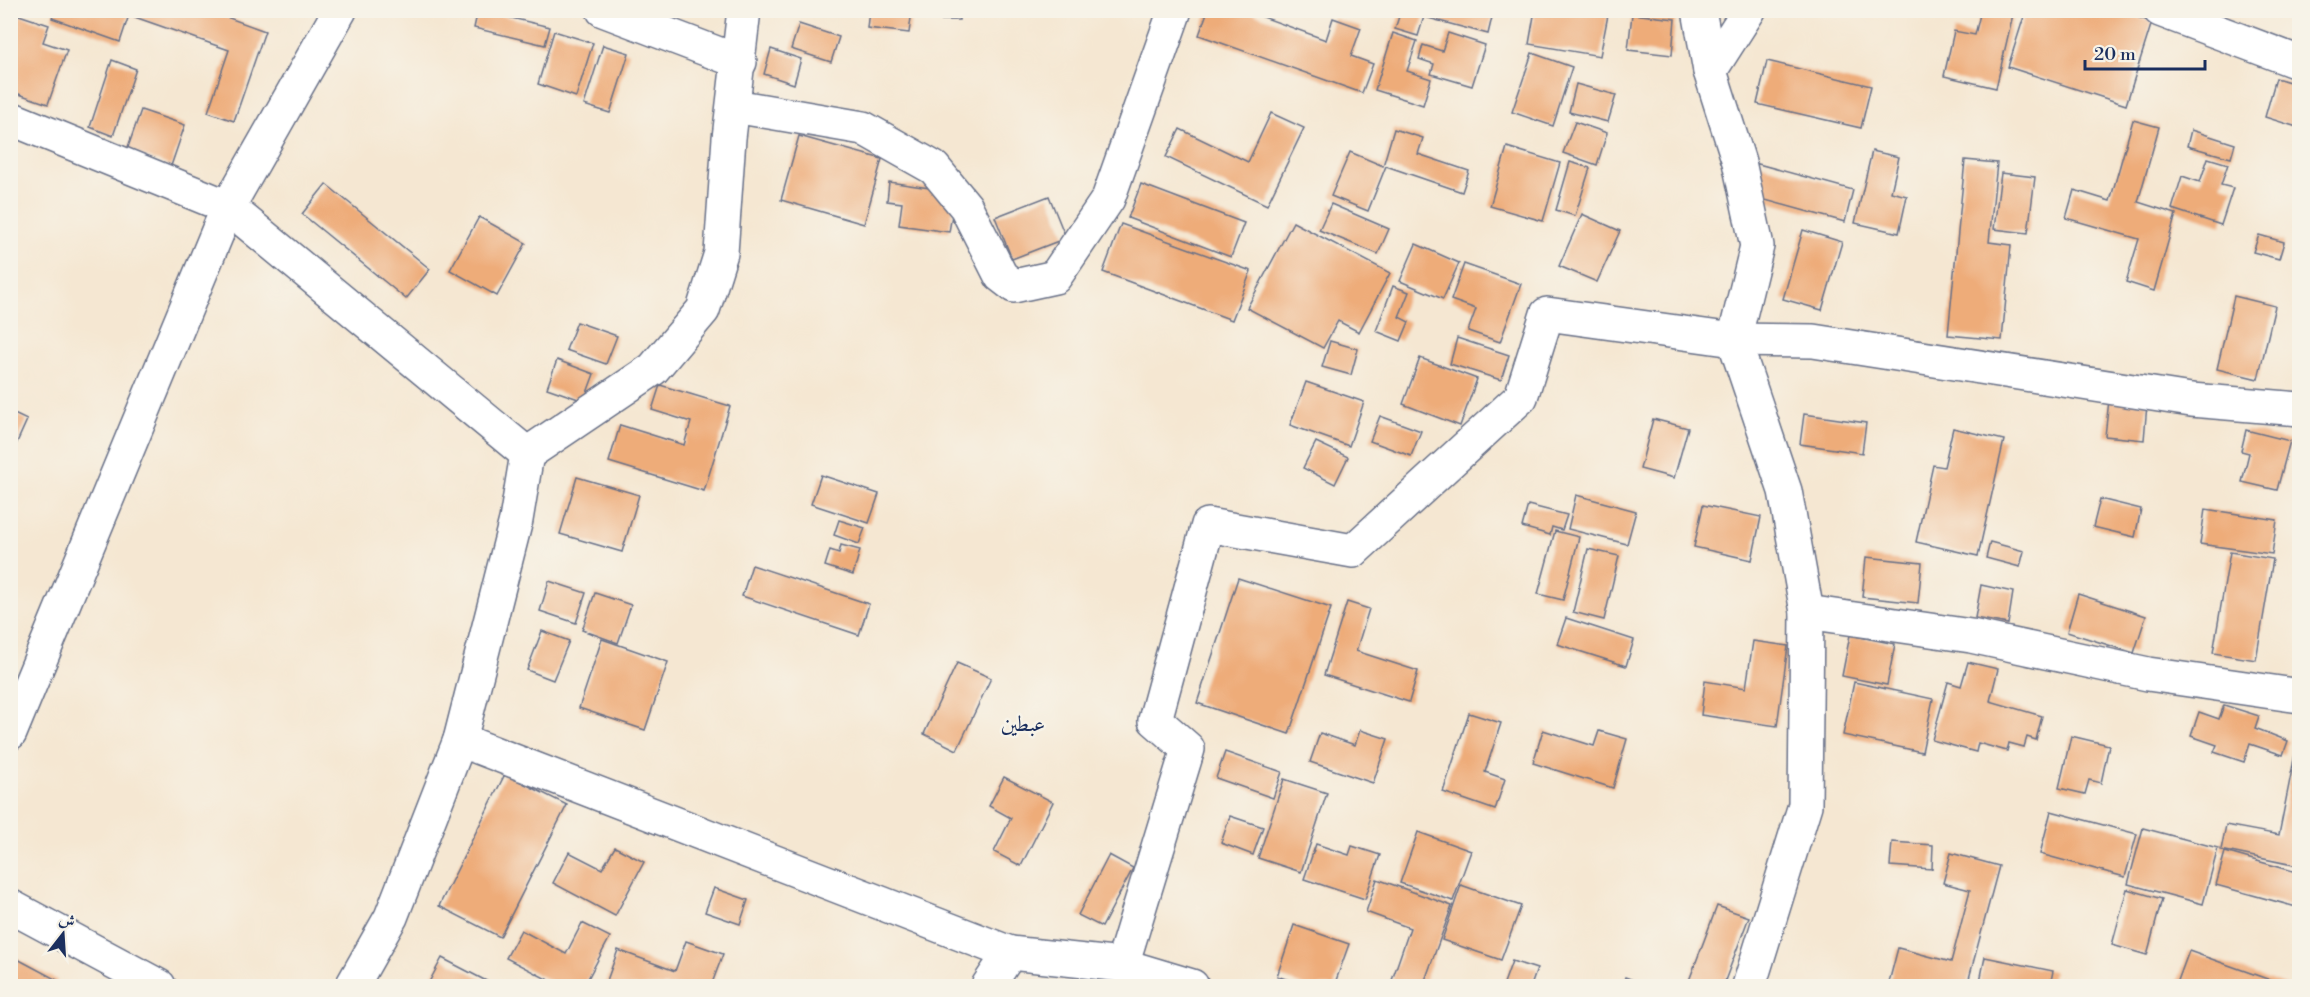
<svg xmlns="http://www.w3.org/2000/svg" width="2310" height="997" viewBox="0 0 2310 997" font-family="'Libre Bodoni',Amiri,serif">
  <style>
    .building { fill: #eeac79 }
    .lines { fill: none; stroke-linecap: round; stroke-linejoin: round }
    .minor-casing { stroke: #676f87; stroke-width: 36 }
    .minor { stroke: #fff; stroke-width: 33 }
    .labels { text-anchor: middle; stroke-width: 5; stroke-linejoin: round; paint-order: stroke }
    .quarter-label { font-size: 22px; fill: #1b2f5e; stroke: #f7f3e8 }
  </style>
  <rect width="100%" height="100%" fill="#f7f3e8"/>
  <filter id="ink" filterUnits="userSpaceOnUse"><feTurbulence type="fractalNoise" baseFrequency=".0167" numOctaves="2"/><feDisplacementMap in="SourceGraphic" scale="12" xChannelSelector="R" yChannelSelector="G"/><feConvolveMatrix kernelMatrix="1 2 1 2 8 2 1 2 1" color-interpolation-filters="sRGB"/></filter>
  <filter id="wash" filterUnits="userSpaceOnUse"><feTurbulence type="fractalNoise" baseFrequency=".008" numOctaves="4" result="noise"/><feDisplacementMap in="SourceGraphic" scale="24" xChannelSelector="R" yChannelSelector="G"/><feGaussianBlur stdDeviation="1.35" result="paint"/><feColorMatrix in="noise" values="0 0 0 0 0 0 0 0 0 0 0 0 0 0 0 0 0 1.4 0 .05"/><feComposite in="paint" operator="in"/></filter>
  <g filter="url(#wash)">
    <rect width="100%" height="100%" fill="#f5e7d2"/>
    <g id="blocks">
      <!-- building -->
      <g class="building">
        <path d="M54,10H207L265,31L234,121L208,112L229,50L129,15L120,42L52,18Z"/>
        <path d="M478,10L550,27L545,45L474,28Z"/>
        <path d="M869,10H912L909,33L867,28Z"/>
        <rect x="928" y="10" width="31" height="10"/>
        <path d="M1208,10H1244L1326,40L1333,18L1361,28L1351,56L1373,64L1362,93L1199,35Z"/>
        <path d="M1401,10H1426L1418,36L1395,29Z"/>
        <path d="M1430,10H1483L1493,13L1488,34L1428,18Z"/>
        <path d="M1535,10H1609L1600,56L1529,44Z"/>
        <path d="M1981,10H2014L1996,88L1944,76L1954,31L1975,35Z"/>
        <path d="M2026,10H2116L2152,22L2126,105L2008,67Z"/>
        <path d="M10,12L49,25L43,42L67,50L48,104L10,91Z"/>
        <path d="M1632,14L1675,19L1672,55L1628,50Z"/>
        <path d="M799,24L839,37L831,62L791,49Z"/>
        <path d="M554,31L593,43L576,97L538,84Z"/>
        <path d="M1393,33L1417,41L1407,71L1431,79L1423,105L1375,90Z"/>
        <path d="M1448,33L1485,45L1472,86L1431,74L1434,64L1419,59L1423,45L1442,51Z"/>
        <path d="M603,45L629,53L610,113L584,105Z"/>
        <path d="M771,49L801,59L794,84L764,74Z"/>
        <path d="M1532,53L1572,67L1553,126L1512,112Z"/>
        <path d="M112,60L136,69L113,136L90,127Z"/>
        <path d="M1767,61L1871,86L1861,128L1757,104Z"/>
        <path d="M2276,78L2300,85V128L2265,117Z"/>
        <path d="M1576,84L1616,95L1608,122L1569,112Z"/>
        <path d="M141,110L185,125L171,166L127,150Z"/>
        <path d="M1271,113L1304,128L1267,205L1166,157L1180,129L1248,162Z"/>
        <path d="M2133,120L2159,127L2138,202L2176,214L2154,291L2126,282L2139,239L2066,218L2074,190L2110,201Z"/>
        <path d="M1575,122L1607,133L1597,165L1563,153Z"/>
        <path d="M1394,129L1423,138L1418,154L1469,171L1462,192L1386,166L1368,211L1331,196L1350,152L1383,166Z"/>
        <path d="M2191,130L2235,144L2231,158L2187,146Z"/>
        <path d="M799,136L882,159L864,224L781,200Z"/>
        <path d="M1507,147L1560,163L1543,221L1490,206Z"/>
        <path d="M1872,151L1899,157L1891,192L1907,196L1899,233L1855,223Z"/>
        <path d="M2208,158L2228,164L2221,185L2233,188L2221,225L2172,209L2182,176L2200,182Z"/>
        <path d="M1965,160L1997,163L1989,242L2011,245L2002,340L1948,335Z"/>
        <path d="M1570,162L1590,168L1575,216L1556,210Z"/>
        <path d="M1751,162L1853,190L1845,222L1751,196Z"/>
        <path d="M2001,173L2035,177L2028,233L1994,229Z"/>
        <path d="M889,182L956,192L949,232L899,225L902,203L887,201Z"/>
        <path d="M326,184L430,269L406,299L302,214Z"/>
        <path d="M1141,184L1244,223L1231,257L1128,218Z"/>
        <path d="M1049,196L1066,238L1012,259L995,217Z"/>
        <path d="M1331,204L1389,229L1378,254L1319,230Z"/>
        <path d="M1582,214L1620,231L1597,282L1559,266Z"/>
        <path d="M479,217L526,243L497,296L450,270Z"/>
        <path d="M1293,222L1390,273L1359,332L1338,321L1323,348L1247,308Z"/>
        <path d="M1121,224L1251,271L1232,320L1103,272Z"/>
        <path d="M1803,230L1842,242L1822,310L1783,299Z"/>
        <path d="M2259,235L2284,242L2279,259L2253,252Z"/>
        <path d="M1416,244L1459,263L1443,299L1400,281Z"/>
        <path d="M1464,264L1521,284L1500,342L1468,331L1476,309L1451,300Z"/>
        <path d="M1393,286L1409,292L1399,317L1409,322L1401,341L1376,331Z"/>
        <path d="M2234,296L2275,306L2258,379L2217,369Z"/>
        <path d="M577,322L617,336L606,364L566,350Z"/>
        <path d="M1457,338L1509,355L1501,380L1450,364Z"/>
        <path d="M1330,341L1358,349L1351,375L1322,367Z"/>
        <path d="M1420,358L1477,379L1460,426L1403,404Z"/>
        <path d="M557,360L594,374L584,401L547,388Z"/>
        <path d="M1306,382L1364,402L1349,446L1290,425Z"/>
        <path d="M660,385L730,406L704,491L609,462L620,425L684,445L691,422L652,410Z"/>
        <path d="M2109,400L2147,404L2144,440L2105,436Z"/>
        <path d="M10,412L27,420L10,458Z"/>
        <path d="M1804,414L1866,423L1862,453L1800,444Z"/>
        <path d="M1380,416L1421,431L1411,456L1370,441Z"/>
        <path d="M1653,419L1688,428L1674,478L1640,469Z"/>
        <path d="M1953,428L2004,440L1978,556L1916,542L1933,465L1944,467Z"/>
        <path d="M2246,430L2290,441L2277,490L2242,482L2249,453L2241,451Z"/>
        <path d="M1316,442L1348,457L1335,484L1303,468Z"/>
        <path d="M821,475L879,494L869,523L811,504Z"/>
        <path d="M577,477L639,495L622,552L560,534Z"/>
        <path d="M1576,495L1636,511L1627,544L1568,529Z"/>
        <path d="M2100,499L2141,509L2135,537L2093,527Z"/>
        <path d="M1528,505L1567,515L1562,530L1552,527L1550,535L1522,527Z"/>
        <path d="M1703,505L1761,517L1752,560L1694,547Z"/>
        <path d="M2205,509L2277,520L2272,554L2200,544Z"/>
        <path d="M839,520L865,528L859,544L834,535Z"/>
        <path d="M1555,531L1579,537L1563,600L1538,594Z"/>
        <path d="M1990,542L2024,551L2020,567L1986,558Z"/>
        <path d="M841,545L860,550L853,575L825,566L830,550L839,553Z"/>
        <path d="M1588,549L1619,556L1604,620L1573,612Z"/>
        <path d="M2230,552L2273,559L2256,660L2213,653Z"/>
        <path d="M1866,557L1922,563L1918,603L1862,597Z"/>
        <path d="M752,565L869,604L859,635L742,596Z"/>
        <path d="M1238,578L1331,608L1289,734L1197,703Z"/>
        <path d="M549,581L586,593L576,623L540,611Z"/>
        <path d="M1981,585L2013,592L2008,624L1975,618Z"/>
        <path d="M595,593L631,605L618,643L582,630Z"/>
        <path d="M2078,594L2146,616L2134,653L2067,632Z"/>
        <path d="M1347,602L1369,609L1356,651L1418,671L1409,702L1324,675Z"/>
        <path d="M1566,618L1634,640L1626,666L1557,644Z"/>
        <path d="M542,631L569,641L553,680L527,670Z"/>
        <path d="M1850,635L1895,644L1887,685L1842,676Z"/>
        <path d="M602,639L668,662L645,730L579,708Z"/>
        <path d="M1753,641L1788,646L1777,726L1701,715L1705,681L1746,688Z"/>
        <path d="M1968,662L1998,669L1990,701L2042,716L2036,740L2027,737L2024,747L2009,743L2007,751L1978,743L1976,752L1932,740L1948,682L1961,686Z"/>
        <path d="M957,663L991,678L957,750L924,734Z"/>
        <path d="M1854,682L1933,699L1922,752L1843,735Z"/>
        <path d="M2224,705L2259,716L2255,728L2288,741L2283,755L2250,744L2244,762L2214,752L2217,745L2191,736L2199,712L2219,719Z"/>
        <path d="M1469,713L1501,723L1485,772L1505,779L1495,810L1443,792Z"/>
        <path d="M1360,730L1388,739L1373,783L1310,762L1320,733L1355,745Z"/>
        <path d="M1543,730L1594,746L1599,731L1627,739L1613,788L1533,763Z"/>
        <path d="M2071,736L2109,745L2101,783L2089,780L2085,794L2059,788Z"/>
        <path d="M1225,752L1282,772L1273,798L1216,778Z"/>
        <path d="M2295,754L2300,755V856L2298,866L2221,850L2226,825L2279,835Z"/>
        <path d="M505,774L567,805L500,937L439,906Z"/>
        <path d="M1004,777L1053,802L1021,866L994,852L1011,818L989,806Z"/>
        <path d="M1284,779L1327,793L1301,872L1258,858Z"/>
        <path d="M2051,811L2137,834L2125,877L2040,854Z"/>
        <path d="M1230,816L1263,827L1253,855L1221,843Z"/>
        <path d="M2143,828L2218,848L2203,904L2128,884Z"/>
        <path d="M1418,832L1471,851L1453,901L1400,883Z"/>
        <path d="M1892,842L1933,845L1932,869L1890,866Z"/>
        <path d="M1316,844L1349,855L1352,846L1380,855L1365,899L1304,879Z"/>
        <path d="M615,847L644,862L615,916L553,883L569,852L602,869Z"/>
        <path d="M2225,852L2300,873V908L2216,885Z"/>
        <path d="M1951,853L1999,866L1967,986H1888L1898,948L1951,962L1970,890L1943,883Z"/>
        <path d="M1109,855L1133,868L1102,927L1078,915Z"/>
        <path d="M1377,879L1452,906L1423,986H1390L1410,928L1366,912Z"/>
        <path d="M1461,885L1521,906L1501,960L1442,940Z"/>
        <path d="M714,888L748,900L740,924L705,912Z"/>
        <path d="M2127,889L2162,899L2147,955L2112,945Z"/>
        <path d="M1717,906L1749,917L1723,986H1687Z"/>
        <path d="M582,923L610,937L584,986H560L506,958L521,930L566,954Z"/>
        <path d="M1294,925L1349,944L1334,986H1306L1277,976Z"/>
        <path d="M686,941L723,954L711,986H605L618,950L675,971Z"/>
        <path d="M2189,951L2287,986H2176Z"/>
        <path d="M10,955L57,980L54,986H10Z"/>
        <path d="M1985,957L2053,971L2050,986H1979Z"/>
        <path d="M442,958L496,986H427Z"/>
        <path d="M1512,961L1537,969L1531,986H1503Z"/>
        <path d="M1625,977L1649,986H1622Z"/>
      </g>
    </g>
  </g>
  <g filter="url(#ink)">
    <use href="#blocks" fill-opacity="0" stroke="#676f87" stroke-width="1.5"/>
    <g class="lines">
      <!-- minor casing -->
      <g class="minor-casing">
        <g id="minor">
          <path d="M603,10L740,62"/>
          <path d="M1699,10L1710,71L1739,162L1757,246L1734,340L1785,491L1807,612L1805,805L1749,986"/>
          <path d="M2160,10L2300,63"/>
          <path d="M1710,71L1749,10"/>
          <path d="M734,106L863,128L934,168L966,207L1001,276L1014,286L1055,277L1108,199L1175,10"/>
          <path d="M10,118L228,207L527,454L516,520L460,740L391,917L352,986"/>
          <path d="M527,454L653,369L703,310L721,253L729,138L744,10"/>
          <path d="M1807,612L1971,636L2148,674L2300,696"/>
          <path d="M10,733L228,207L340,10"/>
          <path d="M460,740L1010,953"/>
          <path d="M10,906L159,986"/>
          <path d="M1122,965L1188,749L1155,720L1208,525L1353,551L1521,397L1547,314L1734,340L1813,341L2191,400L2300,409"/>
          <path d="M988,986L1010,953L1122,965L1192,986"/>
        </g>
      </g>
      <!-- minor -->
      <use href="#minor" class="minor"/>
    </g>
  </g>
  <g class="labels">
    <!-- quarter labels -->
    <g class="quarter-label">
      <text x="1023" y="731">عبطين</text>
    </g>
  </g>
  <!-- margin -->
  <rect width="2310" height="997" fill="none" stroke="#f7f3e8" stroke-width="36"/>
  <!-- north arrow -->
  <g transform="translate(63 934) rotate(17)" stroke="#f7f3e8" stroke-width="4.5" paint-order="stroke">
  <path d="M0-4.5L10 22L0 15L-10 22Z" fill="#1b2f5e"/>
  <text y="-9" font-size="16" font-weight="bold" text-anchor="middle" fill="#1b2f5e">ش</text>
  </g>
  <!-- scale -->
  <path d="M2085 60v9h120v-9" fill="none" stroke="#1b2f5e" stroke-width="3"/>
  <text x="2094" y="60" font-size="18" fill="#1b2f5e" stroke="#f7f3e8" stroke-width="4.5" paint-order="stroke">20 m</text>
</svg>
